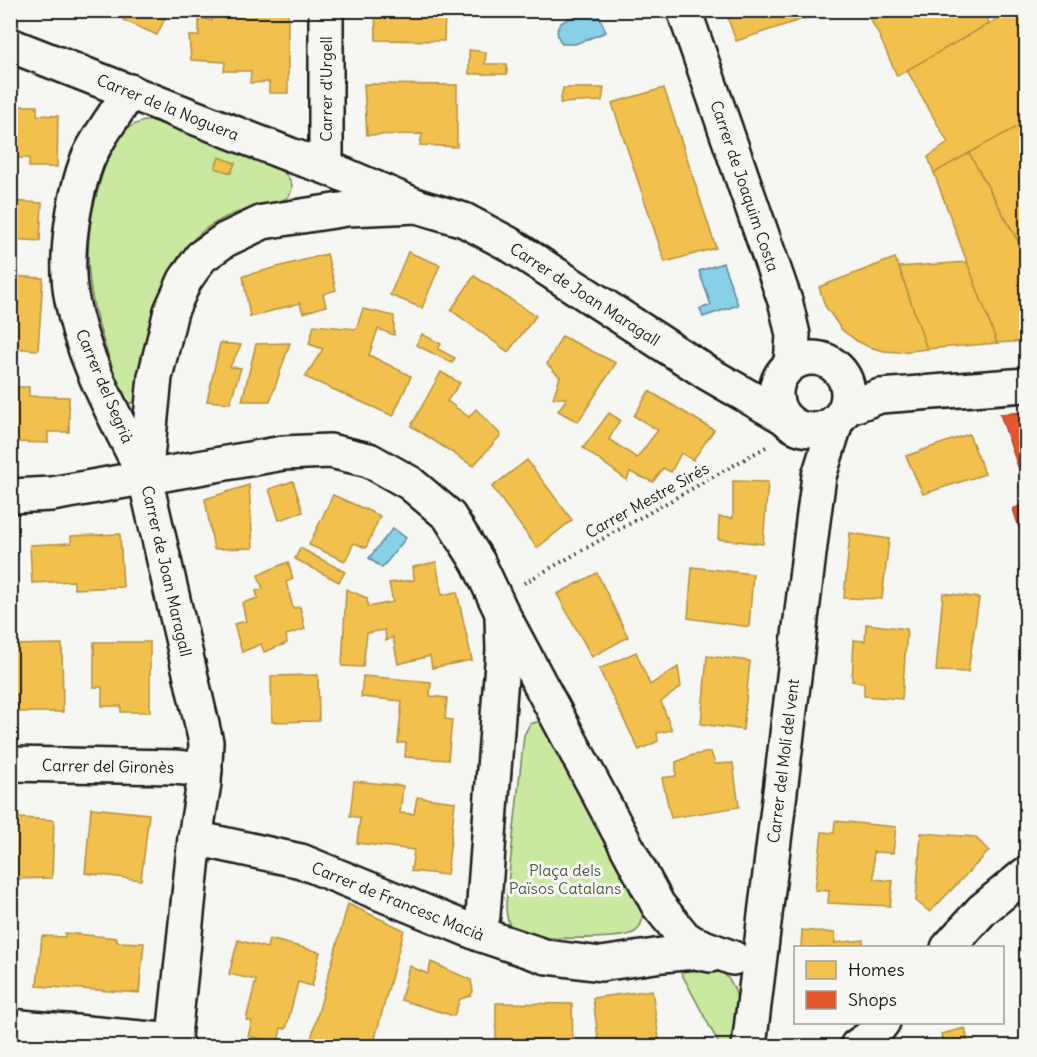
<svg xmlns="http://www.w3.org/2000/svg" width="1037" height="1057" viewBox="0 0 1037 1057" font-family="Delius,sans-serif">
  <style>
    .green { fill: #c9e8a0; stroke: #72825e; stroke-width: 1.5 }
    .water { fill: #87d0e8; stroke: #5c8896; stroke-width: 1.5 }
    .homes { fill: #f2c14e; stroke: #b2903f; stroke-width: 1.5 }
    .shops { fill: #e4572e; stroke: #a84529; stroke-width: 1.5 }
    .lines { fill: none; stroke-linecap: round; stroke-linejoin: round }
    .minor-casing { stroke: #1c1c1c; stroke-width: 38 }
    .path { stroke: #1c1c1c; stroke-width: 4; stroke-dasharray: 1.5 4.5; stroke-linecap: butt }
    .minor { stroke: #f6f6f2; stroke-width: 33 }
    .labels { text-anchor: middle; stroke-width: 6; stroke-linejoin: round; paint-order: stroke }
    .street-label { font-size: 16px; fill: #1c1c1c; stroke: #f6f6f2 }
    .park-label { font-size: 16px; fill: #505944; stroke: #f6f6f2 }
  </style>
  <rect width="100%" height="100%" fill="#f6f6f2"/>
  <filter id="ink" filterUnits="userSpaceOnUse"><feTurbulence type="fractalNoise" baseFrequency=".0167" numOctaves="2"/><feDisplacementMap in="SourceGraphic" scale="12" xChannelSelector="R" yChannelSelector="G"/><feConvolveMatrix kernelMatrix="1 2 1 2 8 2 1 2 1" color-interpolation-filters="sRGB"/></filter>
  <g filter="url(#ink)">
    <!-- green -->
    <g class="green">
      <path d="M150,120L163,122L281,170C289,177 297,186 288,197C283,203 247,209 236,213C225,217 214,223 204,230C155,269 150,343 137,401L132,403H126C119,390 115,375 110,360C89,303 80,253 97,193C100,181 103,169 109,158C120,136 124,124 150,120Z"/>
      <path d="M541,721L643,912C643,921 640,932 630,934C616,939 534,940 520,935C507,929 506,914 506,903L524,735L530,724Z"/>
      <path d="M684,961C694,964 711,965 720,971C745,988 737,1022 735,1046H720L676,963Z"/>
    </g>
    <!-- water -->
    <g class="water">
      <path d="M591,11H597L606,32L575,44H562C546,20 574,17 591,11Z"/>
      <path d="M723,263L738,305L703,317L700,309L711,305L699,271Z"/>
      <path d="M393,528L406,538L382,568L369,558Z"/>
    </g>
    <!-- homes -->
    <g class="homes">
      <path d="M129,10H169L157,35L123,20Z"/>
      <path d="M375,10H445L444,41L376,40Z"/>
      <path d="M725,10H822L815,15L736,41Z"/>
      <path d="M865,10H982L990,24L897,76L878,33Z"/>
      <path d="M1013,10H1017L1026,27V122L934,173L928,157L948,143L907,70Z"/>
      <path d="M211,11H288V93H269V82L250,83L251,71H224L225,62L191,60L189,36H199V17L212,21Z"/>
      <path d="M469,50L486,52L485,64H507V74H469Z"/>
      <path d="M364,84L457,85V147L420,145L422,134L367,135Z"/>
      <path d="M563,88H604L602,101L560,103Z"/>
      <path d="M664,88L716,248L665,262L612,103Z"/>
      <path d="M10,106H37V115L58,116L57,167H29V158H10Z"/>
      <path d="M1026,122V253H1025L969,153Z"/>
      <path d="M969,153L1026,256V341L997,343L934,173Z"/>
      <path d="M219,157L235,163L231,173L215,168Z"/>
      <path d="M10,201L42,203L40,241L10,239Z"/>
      <path d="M408,252L440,265L422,308L390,295Z"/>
      <path d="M327,254L336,290L323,294L326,306L303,313L300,303L250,317L243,276Z"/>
      <path d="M895,258L899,267L927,349L899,352L884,351L869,347L857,341L842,330L825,306L819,287Z"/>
      <path d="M967,262L997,343L927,349L899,267Z"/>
      <path d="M10,276L43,278L38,350L10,348Z"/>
      <path d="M474,276L536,316L508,352L451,310Z"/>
      <path d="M363,309L394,316V335L378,329L369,355L411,376L393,416L305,377L323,349L309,344L314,325L356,329Z"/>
      <path d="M422,334L441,344L438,349L455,358L452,363L416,345Z"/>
      <path d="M562,336L616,363L578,422L558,411L567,398H553L560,377L547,364Z"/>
      <path d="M220,343L241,345L230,367L241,368L230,403L207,401Z"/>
      <path d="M290,343L270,401H242L256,344Z"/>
      <path d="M441,372L460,383L447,401L469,417L476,409L501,435L473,466L411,426Z"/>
      <path d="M10,387H29V396L69,397V432H48V443L10,442Z"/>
      <path d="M649,391L714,430L693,460L681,453L671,472L663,468L653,482L630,472L627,480L583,448L609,413L620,420L609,439L637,458L658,430L634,416Z"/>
      <path d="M969,434L985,474L923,494L906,456Z"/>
      <path d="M527,460L572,520L537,548L492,487Z"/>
      <path d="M293,481L303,512L279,520L269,489Z"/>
      <path d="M733,481L768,482L763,544L718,539L719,517L733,518Z"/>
      <path d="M249,485L253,548L214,549L205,499Z"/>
      <path d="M333,495L380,516L366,548L354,543L345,561L309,545Z"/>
      <path d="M850,533L889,539L882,599L844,598Z"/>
      <path d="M120,534L123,587L74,589V581L32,583L30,545L71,543V536Z"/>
      <path d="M300,548L345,572L339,582L295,559Z"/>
      <path d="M288,562L293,579L286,582L293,608L300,607L305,629L286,635L287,643L264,652L261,644L242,652L234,624L246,621L242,603L258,598L256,591L263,589L258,575Z"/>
      <path d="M436,562L442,595L457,592L472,660L432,668L430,656L398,664L393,637L386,641L385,630L367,633L363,667L342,666L346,589L367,598L368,607L393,602L389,583L414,580L413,567Z"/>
      <path d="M692,567L753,574L749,627L688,618Z"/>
      <path d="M597,573L628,637L592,657L557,594Z"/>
      <path d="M943,593L979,598L968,672L936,671Z"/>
      <path d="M866,624L907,629L902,699L864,696V683L852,681L854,640L865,641Z"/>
      <path d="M94,642H150V712H121V706H102V687H94Z"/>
      <path d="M62,644L63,712H17V695H10V645Z"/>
      <path d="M636,652L650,685L678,667L681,687L661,702L672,730L657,733L658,741L639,750L599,669Z"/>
      <path d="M707,656L750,661L743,730L701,724Z"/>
      <path d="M318,675L319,721L272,722L271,676Z"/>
      <path d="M363,676L431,682L430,696L447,698L445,719L452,720L448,760L405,757L406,743H398L402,701L361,697Z"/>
      <path d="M711,752L715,764L733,763L739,807L671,818L662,778L676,776V762L693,755Z"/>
      <path d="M354,781L403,786L400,813L414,814L417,797L455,802L447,875L411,871L414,850L357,843L360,818L350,816Z"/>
      <path d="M10,808H18L19,818L54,820L52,878L10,879Z"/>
      <path d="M91,808L149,814L141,880L85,873Z"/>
      <path d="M835,821L896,827L893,853L873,852L874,879L893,881L890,906L828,903L829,891L815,890L822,832L834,833Z"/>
      <path d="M921,833L975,837L989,851L930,912L916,901Z"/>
      <path d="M348,904L404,930L373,1046H309Z"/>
      <path d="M802,930L835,933V943L863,940V948H801Z"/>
      <path d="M65,933L117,938V942L144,943L139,993L37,986L42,936L65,937Z"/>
      <path d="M269,939L320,952L312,986L298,982L286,1029L281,1028L278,1043L248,1036L252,1021L246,1020L256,980L229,974L238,940L267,948Z"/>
      <path d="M431,962L471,980L473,991L470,996L460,999L454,1016L401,1000L409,966L428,974Z"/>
      <path d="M652,990L660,1046H598L599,1045L593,998Z"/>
      <path d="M496,1003L572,1004L573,1046H545V1039L531,1040V1046H496Z"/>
      <path d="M965,1028L969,1046H944L941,1034Z"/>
    </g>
    <!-- shops -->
    <g class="shops">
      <path d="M1026,412V490L1000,414Z"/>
      <path d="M1026,503V549L1013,509Z"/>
    </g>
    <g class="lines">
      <!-- minor casing -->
      <g class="minor-casing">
        <g id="minor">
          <path d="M326,10V167"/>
          <path d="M684,10L786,304L793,335L791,364"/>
          <path d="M10,45L293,156L326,167L417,206L464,220L509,244L709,374L782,416"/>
          <path d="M130,91C116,114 97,137 87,161C81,177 77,194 74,210C69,239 66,271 72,300C83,363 118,421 145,477"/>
          <circle cx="812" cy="394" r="36"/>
          <path d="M845,409L880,396L1026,385"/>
          <path d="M10,496L52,494L283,453L330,451L369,460L410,483L449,516L478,562L502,613L658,905L684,937L693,943L733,958"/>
          <path d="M10,764L175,767L205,770"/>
          <path d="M195,838L301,861L479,934L547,957L601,964L662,955L695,952L711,955"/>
          <path d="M479,934L483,915L503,650L502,619"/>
          <path d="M948,948L982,910L1026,874"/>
          <path d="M10,1026L174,1041L177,1046"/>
          <path d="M173,1046L195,838L204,783L206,742L145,478L155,377L171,311L185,280L201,257L225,240L263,222L347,209L417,206"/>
          <path d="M749,1046L813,521L819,476L836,422"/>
          <path d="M857,1046L873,1035L883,1022"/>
        </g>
      </g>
      <!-- path -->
      <path class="path" d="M524,583L766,447"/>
      <!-- minor -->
      <use href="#minor" class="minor"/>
    </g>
  </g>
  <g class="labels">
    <!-- street labels -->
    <g class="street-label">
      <text transform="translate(326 89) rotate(-90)" y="6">Carrer d'Urgell</text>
      <text transform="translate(168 107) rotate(22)" y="6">Carrer de la Noguera</text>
      <text transform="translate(745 186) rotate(71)" y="6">Carrer de Joaquim Costa</text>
      <text transform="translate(585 294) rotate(33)" y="6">Carrer de Joan Maragall</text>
      <text transform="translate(105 386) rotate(67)" y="6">Carrer del Segrià</text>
      <text transform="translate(647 500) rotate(-29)" y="6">Carrer Mestre Sirés</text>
      <text transform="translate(167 571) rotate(77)" y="6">Carrer de Joan Maragall</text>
      <text transform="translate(783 761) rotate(-83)" y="6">Carrer del Molí del vent</text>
      <text transform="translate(108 766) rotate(1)" y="6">Carrer del Gironès</text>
      <text transform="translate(398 901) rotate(22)" y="6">Carrer de Francesc Macià</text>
    </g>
    <!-- park labels -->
    <g class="park-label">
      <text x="565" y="876">Plaça dels<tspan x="565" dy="18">Països Catalans</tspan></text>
    </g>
  </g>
  <!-- margin -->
  <rect width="1037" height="1057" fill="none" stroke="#f6f6f2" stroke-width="36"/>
  <rect x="18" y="18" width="1001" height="1021" fill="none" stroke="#1c1c1c" stroke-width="2" filter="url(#ink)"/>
  <!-- legend -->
  <rect x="794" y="946" width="210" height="78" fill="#f6f6f2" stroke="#9f9f9c" stroke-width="1.5"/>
  <rect x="806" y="961" width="30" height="18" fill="#f2c14e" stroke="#9f9f9c" stroke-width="1.5"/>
  <text x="848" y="976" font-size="18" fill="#1c1c1c">Homes</text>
  <rect x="806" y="991" width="30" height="18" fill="#e4572e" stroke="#9f9f9c" stroke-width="1.5"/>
  <text x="848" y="1006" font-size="18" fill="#1c1c1c">Shops</text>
</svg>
